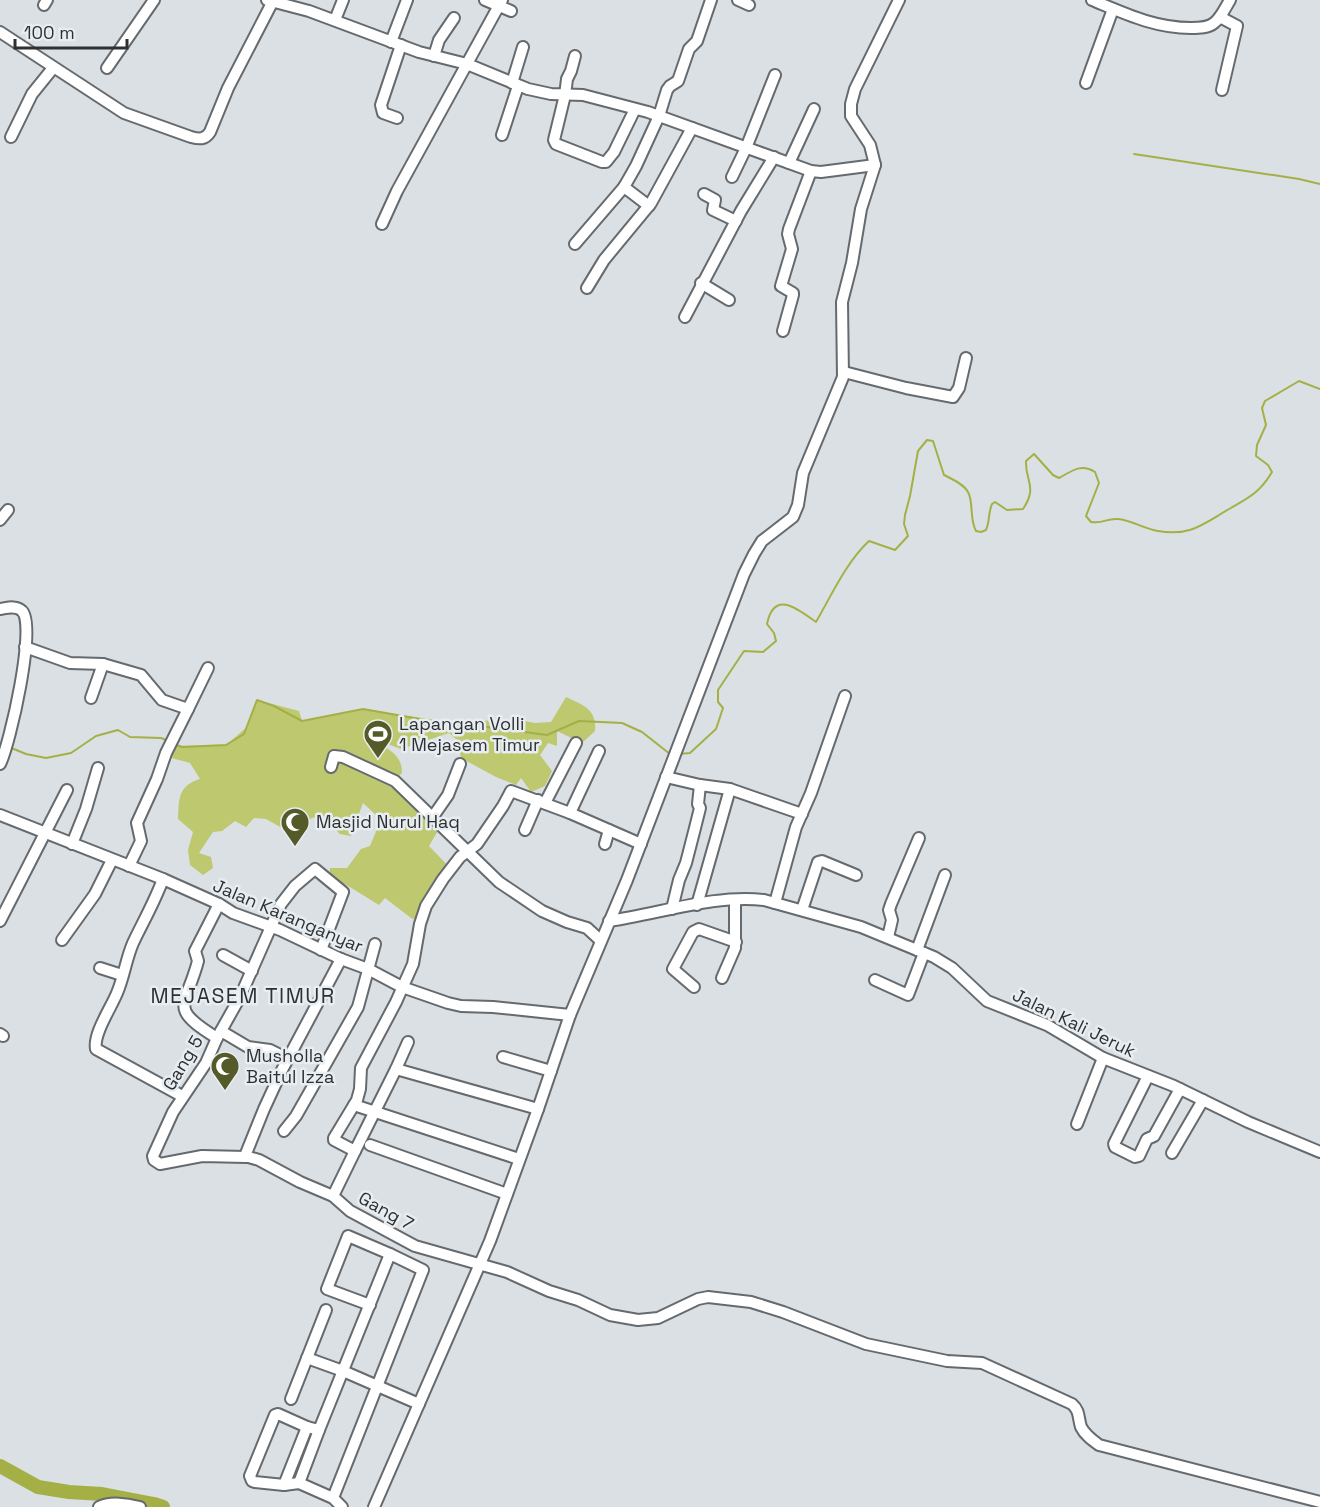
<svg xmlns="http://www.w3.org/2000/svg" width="1320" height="1507" viewBox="0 0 1320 1507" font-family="'Space Grotesk',sans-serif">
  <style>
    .green { fill: #bdc86f }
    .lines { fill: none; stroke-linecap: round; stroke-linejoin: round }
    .stream { stroke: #a4b046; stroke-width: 2 }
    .river { stroke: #a4b046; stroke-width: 14 }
    .minor-casing { stroke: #656a6e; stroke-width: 14 }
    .minor { stroke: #fff; stroke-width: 10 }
    .labels { text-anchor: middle; stroke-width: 5; stroke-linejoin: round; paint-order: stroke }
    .poi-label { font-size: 18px; fill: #2e3032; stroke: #e7edf1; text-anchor: start }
    .street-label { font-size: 18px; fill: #2e3032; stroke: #e7edf1 }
    .quarter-label { font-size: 21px; letter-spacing: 1.5px; fill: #2e3032; stroke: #e7edf1 }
  </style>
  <rect width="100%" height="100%" fill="#dae0e4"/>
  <!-- green -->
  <path class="green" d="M566,697C583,705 597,709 595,731L582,743L557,731V746L548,743L540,755L552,771L545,786L531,792L521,778L516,785L496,777L461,758L458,741L449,733L401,749L372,738C386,750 402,752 402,773L391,783L357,760V771L400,791L405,783L417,796L439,829L429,846L453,871L424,923L411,918L385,898L379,905L345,884L329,880L330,868H347L361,849L370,846L377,829L376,815L363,803L351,836L340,834L322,815L282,828L266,819L254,818L246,827L235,821L222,831L213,832L199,853L211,857L213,868L203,875L190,865L188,850L193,832L178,819C179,798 178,786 200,779L190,763L168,757L173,746L226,745L247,727L257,700L299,711L302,721L363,709L455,723L495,720H519L535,723L551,722Z"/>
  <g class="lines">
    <!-- stream -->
    <g class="stream">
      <path d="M1134,154L1299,179L1320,184"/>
      <path d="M177,745L182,747L226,745L244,734L257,700L274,706L302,721L363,709L448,724L473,722L487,727L547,735L579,721L622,723L642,732L670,754"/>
      <path d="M9,747L26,754L46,758L71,753L96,736L118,730L130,737L161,738L166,740"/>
      <path d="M679,754L690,753L716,729L723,708L718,702V690L744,651L763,652L776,641L774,633L767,624C774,589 798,609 816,622C831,596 847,561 869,541L895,550L908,536L904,524L905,515L910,496L918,451L927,440L933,441L944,475C952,479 964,484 968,492C974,503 969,518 976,531L981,532L986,530C990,521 988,513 992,504L995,502L1007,510L1023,509C1038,487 1025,481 1026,461L1034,454L1053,475L1059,478C1072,471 1081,463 1095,472L1099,483L1086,516L1091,522C1104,524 1106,518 1118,519C1131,520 1144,529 1158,531C1191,537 1204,523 1231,508C1250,497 1260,492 1272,472L1268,465L1256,456L1257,445L1266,425L1262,408L1265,401L1299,381L1320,389"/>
    </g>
    <!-- river -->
    <path class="river" d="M0,1466L38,1487L69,1492L102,1494L154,1504L163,1507"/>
    <!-- minor casing -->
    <g class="minor-casing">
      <g id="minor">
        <path d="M267,0L309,11L419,52L467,64L528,89L551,94L583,95L648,112L811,171L821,172L875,165"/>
        <path d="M485,0L511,11"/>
        <path d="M738,0L749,5"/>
        <path d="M1092,0C1126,14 1155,28 1191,28C1199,28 1208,28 1214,23C1221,18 1225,8 1230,0"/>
        <path d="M44,5L47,0"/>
        <path d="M1220,17L1237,26L1222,90"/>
        <path d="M335,20L343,0"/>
        <path d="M0,32L124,113L191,137C199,139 205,140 210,132L228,88L273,1"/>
        <path d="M391,42L407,0"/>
        <path d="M434,56L439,40L454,18"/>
        <path d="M575,56L571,71L567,79L565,95L554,140L556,144L602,162H606L614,152L635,109"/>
        <path d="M107,68L154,0"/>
        <path d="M512,83L523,47"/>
        <path d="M1086,83L1113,9"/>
        <path d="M397,118L383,113L381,105L401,45"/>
        <path d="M502,135L518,86"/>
        <path d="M11,137L32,94L53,68"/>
        <path d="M789,163L814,109"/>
        <path d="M732,177L746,148L775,75"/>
        <path d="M624,187L649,206"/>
        <path d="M704,194L715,200L713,210L736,221"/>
        <path d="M382,224L397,191L502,0"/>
        <path d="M575,244L624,187L636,166L659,116L667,90L670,86L678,81L689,49L697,41L711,0"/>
        <path d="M701,283L729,300"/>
        <path d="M587,288L604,260L651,203L692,128"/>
        <path d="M685,317L741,211L774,157"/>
        <path d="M783,331L793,295V293L781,286L792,249L788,234L789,229L811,171"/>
        <path d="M844,372L906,388L953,397L959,388L966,358"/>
        <path d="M0,520L8,510"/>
        <path d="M0,609C7,608 16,605 22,611C37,625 10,744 0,764"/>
        <path d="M25,647L70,663L103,664L141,675L162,700L188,709L166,753L157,779L137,823L141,841L129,866"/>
        <path d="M91,698L103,664"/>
        <path d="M188,709L208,668"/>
        <path d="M331,767L334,756L343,757L395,781L499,882L542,911L567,922L587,928L600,940"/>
        <path d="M666,777L700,785L730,789L802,814"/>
        <path d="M545,803L576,743"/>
        <path d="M570,813L599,751"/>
        <path d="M0,815L163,879L219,904L233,913L280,930L341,959L368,969L402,987L448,1003L461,1006L493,1007L570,1015"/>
        <path d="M432,818L448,795L460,764"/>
        <path d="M525,830L538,800"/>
        <path d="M72,844L86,809L98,768"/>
        <path d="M605,844L609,830"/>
        <path d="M163,879C155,901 143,922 133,943C126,959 124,977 117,993C111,1008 93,1034 96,1049L182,1096"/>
        <path d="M775,903L796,827L811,793L845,696"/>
        <path d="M697,905L730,789"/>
        <path d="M672,909L679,880L686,863L695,828L700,808L698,804L700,785"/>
        <path d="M802,910L818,862L822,861L856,875"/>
        <path d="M0,921L67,790"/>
        <path d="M609,921C659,914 715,894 764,900L861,927L934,957L952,968L987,1001L1047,1025L1103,1058L1174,1086L1248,1122L1320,1152"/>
        <path d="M888,937L892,920L889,910L891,904L919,838"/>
        <path d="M62,940L95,894L112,860"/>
        <path d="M917,950L945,875"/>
        <path d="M223,955L252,971"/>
        <path d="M341,959L282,1070L264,1109L245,1156L259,1160L300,1182L333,1196L350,1211L415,1246L507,1272L549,1291L578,1300L610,1315L638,1320L658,1318L698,1299L708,1297L751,1302L783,1312L866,1344L947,1361L982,1363L1072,1404C1080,1411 1078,1418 1081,1427C1085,1435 1092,1440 1099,1445L1320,1502"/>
        <path d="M100,968L122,975"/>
        <path d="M722,978L735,948V900"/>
        <path d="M875,980L908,995L924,953"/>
        <path d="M694,987L673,969L693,932L699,929L736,942"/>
        <path d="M221,1031L248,1047L270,1050L288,1059"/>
        <path d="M0,1034L3,1036"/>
        <path d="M217,1038C167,1007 186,1007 198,961L195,951L219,904"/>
        <path d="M503,1057L551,1071"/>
        <path d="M396,1069L538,1109"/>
        <path d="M1148,1076L1114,1144L1115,1147L1135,1157L1139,1156L1147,1139L1154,1136L1180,1089"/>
        <path d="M354,1105L519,1159"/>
        <path d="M1077,1124L1103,1058"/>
        <path d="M284,1131L296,1116L358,1007L375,944"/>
        <path d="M370,1145L507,1194"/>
        <path d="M355,1151L396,1069L408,1042"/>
        <path d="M1172,1153L1203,1100"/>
        <path d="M246,1157L202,1156L160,1164L154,1160L153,1156L173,1112L206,1063L217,1038L240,997L281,904L295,886L315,869L343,892L321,950"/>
        <path d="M333,1196L355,1151L334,1140V1138L357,1100L360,1089L361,1068L396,1002L413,964L420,924L426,906L443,879L460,857L477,844L503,806L511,791L570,813L641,844"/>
        <path d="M370,1305L327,1289L348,1236L390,1254"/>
        <path d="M307,1358L343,1371L419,1404"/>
        <path d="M291,1399L326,1310"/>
        <path d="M299,1483L319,1430"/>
        <path d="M284,1485L307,1427"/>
        <path d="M333,1498L423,1270L390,1254L319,1430L307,1427L278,1414L275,1415L250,1476L252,1481L255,1482L284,1485L299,1483L333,1498L342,1507"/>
        <path d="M99,1507C111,1501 127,1504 140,1507"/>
        <path d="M374,1507L490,1241L538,1109L570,1015L627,880L744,574L754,554L762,541L793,517L798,505L803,473L843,377L842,302L852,263L861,209L875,165L870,145L851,116V104L855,89L899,0"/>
      </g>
    </g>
    <!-- minor -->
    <use href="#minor" class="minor"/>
  </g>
  <!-- icons -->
  <defs>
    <g id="stadium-pin" transform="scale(1.5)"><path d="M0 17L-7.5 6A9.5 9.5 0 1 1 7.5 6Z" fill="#545a28" stroke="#e7edf1"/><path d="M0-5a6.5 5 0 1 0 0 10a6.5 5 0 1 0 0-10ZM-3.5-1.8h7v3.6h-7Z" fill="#fff"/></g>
    <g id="mosque-pin" transform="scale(1.5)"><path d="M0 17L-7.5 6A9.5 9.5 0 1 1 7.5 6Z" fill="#545a28" stroke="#e7edf1"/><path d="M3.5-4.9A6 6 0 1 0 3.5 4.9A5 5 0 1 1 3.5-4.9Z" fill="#fff"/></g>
  </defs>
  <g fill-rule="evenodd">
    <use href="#stadium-pin" x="378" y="734"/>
    <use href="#mosque-pin" x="295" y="822"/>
    <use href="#mosque-pin" x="225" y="1066"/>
  </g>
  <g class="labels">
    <!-- poi labels -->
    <g class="poi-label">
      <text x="399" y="730">Lapangan Volli<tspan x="399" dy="21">1 Mejasem Timur</tspan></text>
      <text x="316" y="828">Masjid Nurul Haq</text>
      <text x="246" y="1062">Musholla<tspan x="246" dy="21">Baitul Izza</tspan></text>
    </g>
    <!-- street labels -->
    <g class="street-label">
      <text transform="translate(288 916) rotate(23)" y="6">Jalan Karanganyar</text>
      <text transform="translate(1074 1023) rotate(26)" y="6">Jalan Kali Jeruk</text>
      <text transform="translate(183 1063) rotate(-59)" y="6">Gang 5</text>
      <text transform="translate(386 1211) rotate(29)" y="6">Gang 7</text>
    </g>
    <!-- quarter labels -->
    <g class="quarter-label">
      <text x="243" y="1003">MEJASEM TIMUR</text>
    </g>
  </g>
  <!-- scale -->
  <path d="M15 39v9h112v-9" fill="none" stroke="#2e3032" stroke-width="3"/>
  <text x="24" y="39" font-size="18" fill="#2e3032" stroke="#e7edf1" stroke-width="4.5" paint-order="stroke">100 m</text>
</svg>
